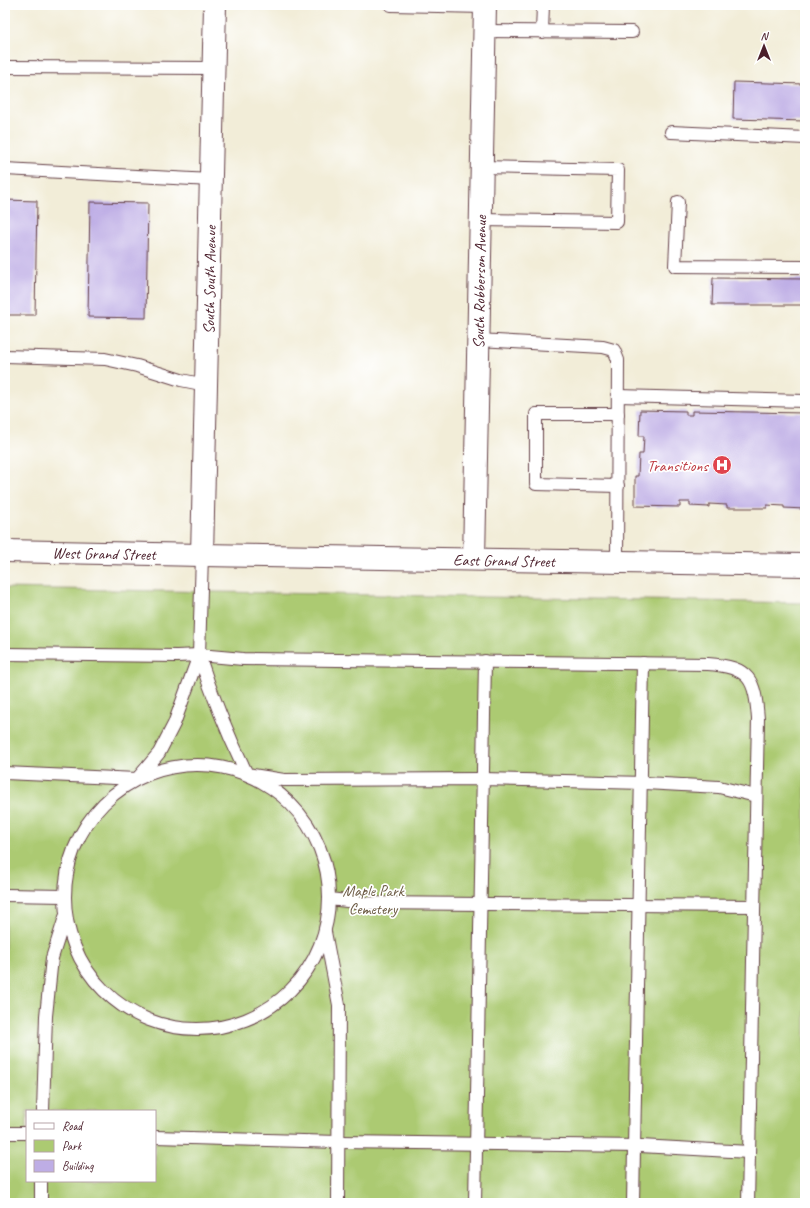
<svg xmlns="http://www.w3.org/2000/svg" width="810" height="1208" viewBox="0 0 810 1208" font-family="Caveat,sans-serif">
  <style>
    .green { fill: #acca72; stroke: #7b744e; fill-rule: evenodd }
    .building { fill: #beade5 }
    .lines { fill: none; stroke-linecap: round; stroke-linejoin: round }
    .lane-casing { stroke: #633e45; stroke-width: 14 }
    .street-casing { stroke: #633e45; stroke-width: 24 }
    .secondary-casing { stroke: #633e45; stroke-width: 24 }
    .lane { stroke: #fff; stroke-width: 12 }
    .street { stroke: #fff; stroke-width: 22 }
    .secondary { stroke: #fff; stroke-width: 22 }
    .labels { text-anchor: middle; stroke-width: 3.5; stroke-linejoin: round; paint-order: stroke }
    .street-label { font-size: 16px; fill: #4a1f2b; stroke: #fff }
    .health-label { font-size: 16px; fill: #be3a42; stroke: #fff; text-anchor: end }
    .park-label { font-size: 16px; fill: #6c5b44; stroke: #fff }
  </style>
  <rect width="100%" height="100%" fill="#fff"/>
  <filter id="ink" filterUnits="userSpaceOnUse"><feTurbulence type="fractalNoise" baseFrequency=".025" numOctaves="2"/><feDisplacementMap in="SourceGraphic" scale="8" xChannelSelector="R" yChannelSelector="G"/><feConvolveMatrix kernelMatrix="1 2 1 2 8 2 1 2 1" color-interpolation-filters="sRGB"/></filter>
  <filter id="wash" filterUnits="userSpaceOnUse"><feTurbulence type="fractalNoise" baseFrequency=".012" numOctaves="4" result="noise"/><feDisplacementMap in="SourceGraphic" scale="16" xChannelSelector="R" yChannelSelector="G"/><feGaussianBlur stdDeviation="0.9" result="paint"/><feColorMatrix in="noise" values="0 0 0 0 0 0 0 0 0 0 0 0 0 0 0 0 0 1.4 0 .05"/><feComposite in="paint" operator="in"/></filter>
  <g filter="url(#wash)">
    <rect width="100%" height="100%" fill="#f2edd8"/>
    <!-- green -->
    <path class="green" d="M5,588L805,603V1203H5ZM27,1111H155V1181H27Z"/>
    <g id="blocks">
      <!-- building -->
      <g class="building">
        <path d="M734,82L805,84V121L733,119Z"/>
        <path d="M5,200L37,201L35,315H5Z"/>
        <path d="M90,202L148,203L146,318L88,317Z"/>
        <path d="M713,278L805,279V305H712Z"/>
        <path d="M640,410L686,411V415H692V411L805,413L804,509L784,508V506L767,505V508H727V505L709,504V507L690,506V502H680V507L635,506V476H638L639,454H643L644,436H639Z"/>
      </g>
    </g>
  </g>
  <g filter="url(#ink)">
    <use href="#blocks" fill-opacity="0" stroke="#633e45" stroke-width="1"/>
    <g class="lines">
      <!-- lane casing -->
      <g class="lane-casing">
        <g id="lane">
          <path d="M391,5L485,7"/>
          <path d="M485,31L632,32"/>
          <path d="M542,32L543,5"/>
          <path d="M5,67L213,68"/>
          <path d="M671,132L805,138"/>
          <path d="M5,169L211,180"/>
          <path d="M678,202L675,266L805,267"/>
          <path d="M480,220L617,222L618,170L482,167"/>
          <path d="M478,340L603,347L614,350L618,360L617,562"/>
          <path d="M5,356L105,359L137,366L181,380L206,385"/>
          <path d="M618,396L805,401"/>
          <path d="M618,414H536V484L618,486"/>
          <path d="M5,654L177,656L199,655L243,659L708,664C750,667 755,679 758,719L748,1203"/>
          <path d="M199,655C212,696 228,735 247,774L284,780L483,779L645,783L719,787L756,796"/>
          <circle cx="197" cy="897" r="132"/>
          <path d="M5,773L137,779L159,753L174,724L199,655L202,555"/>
          <path d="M5,895L64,896"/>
          <path d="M329,899L365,903L754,906"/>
          <path d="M325,932L339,1005L338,1203"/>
          <path d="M43,1111L46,1016L52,958L65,917"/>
          <path d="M5,1133H27"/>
          <path d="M155,1137L339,1142L640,1146L749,1152"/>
          <path d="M41,1203V1181"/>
          <path d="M475,1203L485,661"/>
          <path d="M633,1203L643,663"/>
        </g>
      </g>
      <!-- street casing -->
      <g class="street-casing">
        <g id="street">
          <path d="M202,555L215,5"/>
          <path d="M474,559L485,5"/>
        </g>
      </g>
      <!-- secondary casing -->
      <g class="secondary-casing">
        <path id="secondary" d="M5,551L202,555L805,565"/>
      </g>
      <!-- lane -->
      <use href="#lane" class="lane"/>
      <!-- street -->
      <use href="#street" class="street"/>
      <!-- secondary -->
      <use href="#secondary" class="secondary"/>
    </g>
  </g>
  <!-- icons -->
  <defs>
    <g id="hospital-disc" transform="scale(1)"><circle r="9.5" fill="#e0444e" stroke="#fff"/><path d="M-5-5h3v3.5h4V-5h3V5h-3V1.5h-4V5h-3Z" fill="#fff"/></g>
  </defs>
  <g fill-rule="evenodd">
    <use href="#hospital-disc" x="722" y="465"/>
  </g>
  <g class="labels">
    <!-- street labels -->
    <g class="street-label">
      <text transform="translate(209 280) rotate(-89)" y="6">South South Avenue</text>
      <text transform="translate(479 282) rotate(-89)" y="6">South Robberson Avenue</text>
      <text transform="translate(104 553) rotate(1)" y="6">West Grand Street</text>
      <text transform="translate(504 560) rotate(1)" y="6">East Grand Street</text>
    </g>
    <!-- health labels -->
    <g class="health-label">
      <text x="708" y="471">Transitions</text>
    </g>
    <!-- park labels -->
    <g class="park-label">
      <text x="373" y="896">Maple Park<tspan x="373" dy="18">Cemetery</tspan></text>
    </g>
  </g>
  <!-- margin -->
  <rect width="810" height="1208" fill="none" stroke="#fff" stroke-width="20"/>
  <!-- legend -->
  <rect x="26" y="1110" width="130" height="72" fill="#ffffff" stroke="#b7a5aa"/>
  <rect x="34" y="1123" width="20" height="6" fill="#ffffff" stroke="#b7a5aa"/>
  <text x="62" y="1130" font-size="12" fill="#4a1f2b">Road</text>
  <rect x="34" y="1140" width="20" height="12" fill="#acca72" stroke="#b7a5aa"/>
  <text x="62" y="1150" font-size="12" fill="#4a1f2b">Park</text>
  <rect x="34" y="1160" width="20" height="12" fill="#beade5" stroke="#b7a5aa"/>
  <text x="62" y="1170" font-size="12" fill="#4a1f2b">Building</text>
  <!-- north arrow -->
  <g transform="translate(764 46)" stroke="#ffffff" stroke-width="3" paint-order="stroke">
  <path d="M0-3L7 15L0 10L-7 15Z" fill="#4a1f2b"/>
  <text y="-6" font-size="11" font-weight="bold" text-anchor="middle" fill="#4a1f2b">N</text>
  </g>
</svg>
